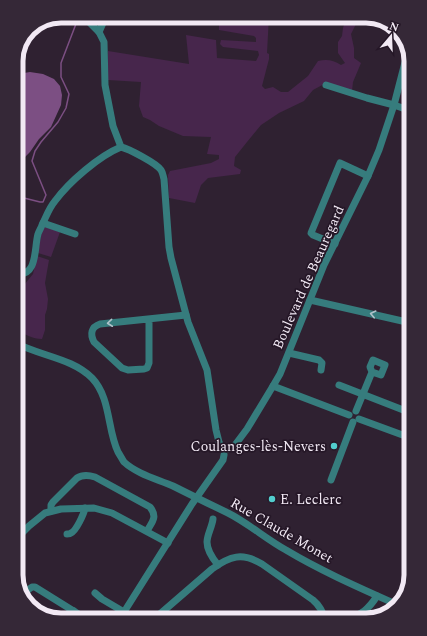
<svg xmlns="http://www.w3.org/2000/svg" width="427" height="636" viewBox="0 0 427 636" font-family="Spectral,serif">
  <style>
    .green { fill: #47264c }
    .water { fill: #7c4f83 }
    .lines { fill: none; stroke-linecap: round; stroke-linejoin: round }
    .stream { stroke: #7c4f83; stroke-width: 1.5 }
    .minor { stroke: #367c7d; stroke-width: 7 }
    .oneway { stroke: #b0c3ca }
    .poi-dot { fill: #52cdce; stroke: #251727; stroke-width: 1.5 }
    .labels { text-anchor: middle; stroke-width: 3.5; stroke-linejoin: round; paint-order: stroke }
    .street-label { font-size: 14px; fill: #f2e9f4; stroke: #251727 }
    .poi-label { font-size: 14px; fill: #f2e9f4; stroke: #251727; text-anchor: end }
    .rim { fill: none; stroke: #f2e9f4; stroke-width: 5 }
  </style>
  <rect width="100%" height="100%" fill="#2f2131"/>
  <!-- green -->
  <g class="green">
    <path d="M219,16H269L267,53L269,54V59L262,86L265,89L273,87L281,92H288L308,76L318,61C327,59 333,60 341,65L345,63L338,53V42L342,36L343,28L347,16H362L358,20L351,34L354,48V58L361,63L353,82L352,91L326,83L313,90L304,101L279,113L261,125L247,142L235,157L234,166L241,170L240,174L208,178L201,185L195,203L169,198L168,175L170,171L211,163L219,159V155L207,154L211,137L183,136L159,126L150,120L143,117L139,106L141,82L108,80V51L189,64L186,35L216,40L217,58L256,61L259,55L258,51L223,47L220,44L221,40L256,42V38L254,36L219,30Z"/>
    <path d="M44,226L60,232L51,257L38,253L42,230Z"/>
    <path d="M37,256L49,260L45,283L48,299L47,309L45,315V330L42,339C33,339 24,334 16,330V295L33,274Z"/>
  </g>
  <!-- water -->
  <path class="water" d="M30,72L43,74L54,79L60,86L62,95L61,105L51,127L39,139L30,152L25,157L16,155V77L24,73Z"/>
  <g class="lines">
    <!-- stream -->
    <path class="stream" d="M16,196L40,202H43L46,195L32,161L35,151L41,142L58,122L66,108L69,94L61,77V63L79,16"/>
    <!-- minor -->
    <g class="minor">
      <path d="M83,16L99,32L104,42L105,85L113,126L121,147"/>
      <path d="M99,32L106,16"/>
      <path d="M326,85L367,98L394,105L411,111"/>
      <path d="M121,147C129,149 156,163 161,170C163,173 163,176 164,179L169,247L171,258L188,322L207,370L216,430L219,442L221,446L224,449"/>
      <path d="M43,223L75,234"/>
      <path d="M335,244L313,235L311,233L340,163L368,176"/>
      <path d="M16,274C38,277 34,248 38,234C39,231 41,228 42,225C46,217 49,208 55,201C69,182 99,156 121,147"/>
      <path d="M310,300L411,323"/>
      <path d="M149,320V363L147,368L144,369L128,370L122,368L94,342C90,334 91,327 100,324L186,315"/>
      <path d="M16,343C40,356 72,358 92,378C111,398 107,429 118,452C120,455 122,459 124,462C137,474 157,479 173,486C191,495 209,504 228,513C248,523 266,539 286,550C321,571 360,588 398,605"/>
      <path d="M289,353L319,360L322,363L321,370"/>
      <path d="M339,385L411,413"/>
      <path d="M273,386L349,415"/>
      <path d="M356,411L372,372L381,375L385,365L373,360L370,367L372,372"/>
      <path d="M359,419L408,437L411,439"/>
      <path d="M228,449L235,445L247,429L273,386L280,374L324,265L368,176L379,150L394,105L408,51"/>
      <path d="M331,480L353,422"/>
      <path d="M51,511V505L53,502L77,478C83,474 89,475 95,477L150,507C158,517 152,522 147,531"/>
      <path d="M213,519C212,527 207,535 207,542C207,550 213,559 218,565"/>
      <path d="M67,534C69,534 70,534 71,533C76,531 84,514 85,508"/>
      <path d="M16,539L29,526L45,513L61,509L94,508L112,513L168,543"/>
      <path d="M95,593L102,599L124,612"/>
      <path d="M21,595L32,587H35L88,620"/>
      <path d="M123,615L133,620"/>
      <path d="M66,620L74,611"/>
      <path d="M119,620L192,504L223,460L224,455"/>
      <path d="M153,620L212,569C230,556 242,552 262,564L313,600C319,605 323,612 325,620"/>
      <path d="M249,620L258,618L292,620"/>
      <path d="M346,620C362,614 368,610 377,596"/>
    </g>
  </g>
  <!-- one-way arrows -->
  <defs><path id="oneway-chevron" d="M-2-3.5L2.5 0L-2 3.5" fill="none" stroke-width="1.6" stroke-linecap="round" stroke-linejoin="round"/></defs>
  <g class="oneway">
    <use href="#oneway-chevron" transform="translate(373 314) rotate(-167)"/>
    <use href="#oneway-chevron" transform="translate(110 323) rotate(174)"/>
  </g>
  <!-- markers -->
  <g class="poi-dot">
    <circle cx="334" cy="446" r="4"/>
    <circle cx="272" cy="499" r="4"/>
  </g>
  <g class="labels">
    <!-- street labels -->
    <g class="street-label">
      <text transform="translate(308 277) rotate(-66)" y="5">Boulevard de Beauregard</text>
      <text transform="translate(282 530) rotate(30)" y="5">Rue Claude Monet</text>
    </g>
    <!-- poi labels -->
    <g class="poi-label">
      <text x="326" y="451">Coulanges-lès-Nevers</text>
      <text x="280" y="504" text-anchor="start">E. Leclerc</text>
    </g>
  </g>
  <!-- crop -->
  <path d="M0 0H427V636H0ZM61 23H366A38 38 0 0 1 404 61V575A38 38 0 0 1 366 613H61A38 38 0 0 1 23 575V61A38 38 0 0 1 61 23Z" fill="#352837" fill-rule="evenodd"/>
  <path class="rim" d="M61 23H366A38 38 0 0 1 404 61V575A38 38 0 0 1 366 613H61A38 38 0 0 1 23 575V61A38 38 0 0 1 61 23Z"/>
  <!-- north arrow -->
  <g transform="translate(391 36) rotate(19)" stroke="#251727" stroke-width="3" paint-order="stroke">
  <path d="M0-3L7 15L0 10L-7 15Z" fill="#f2e9f4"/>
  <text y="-6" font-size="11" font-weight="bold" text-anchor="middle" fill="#f2e9f4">N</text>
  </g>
</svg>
